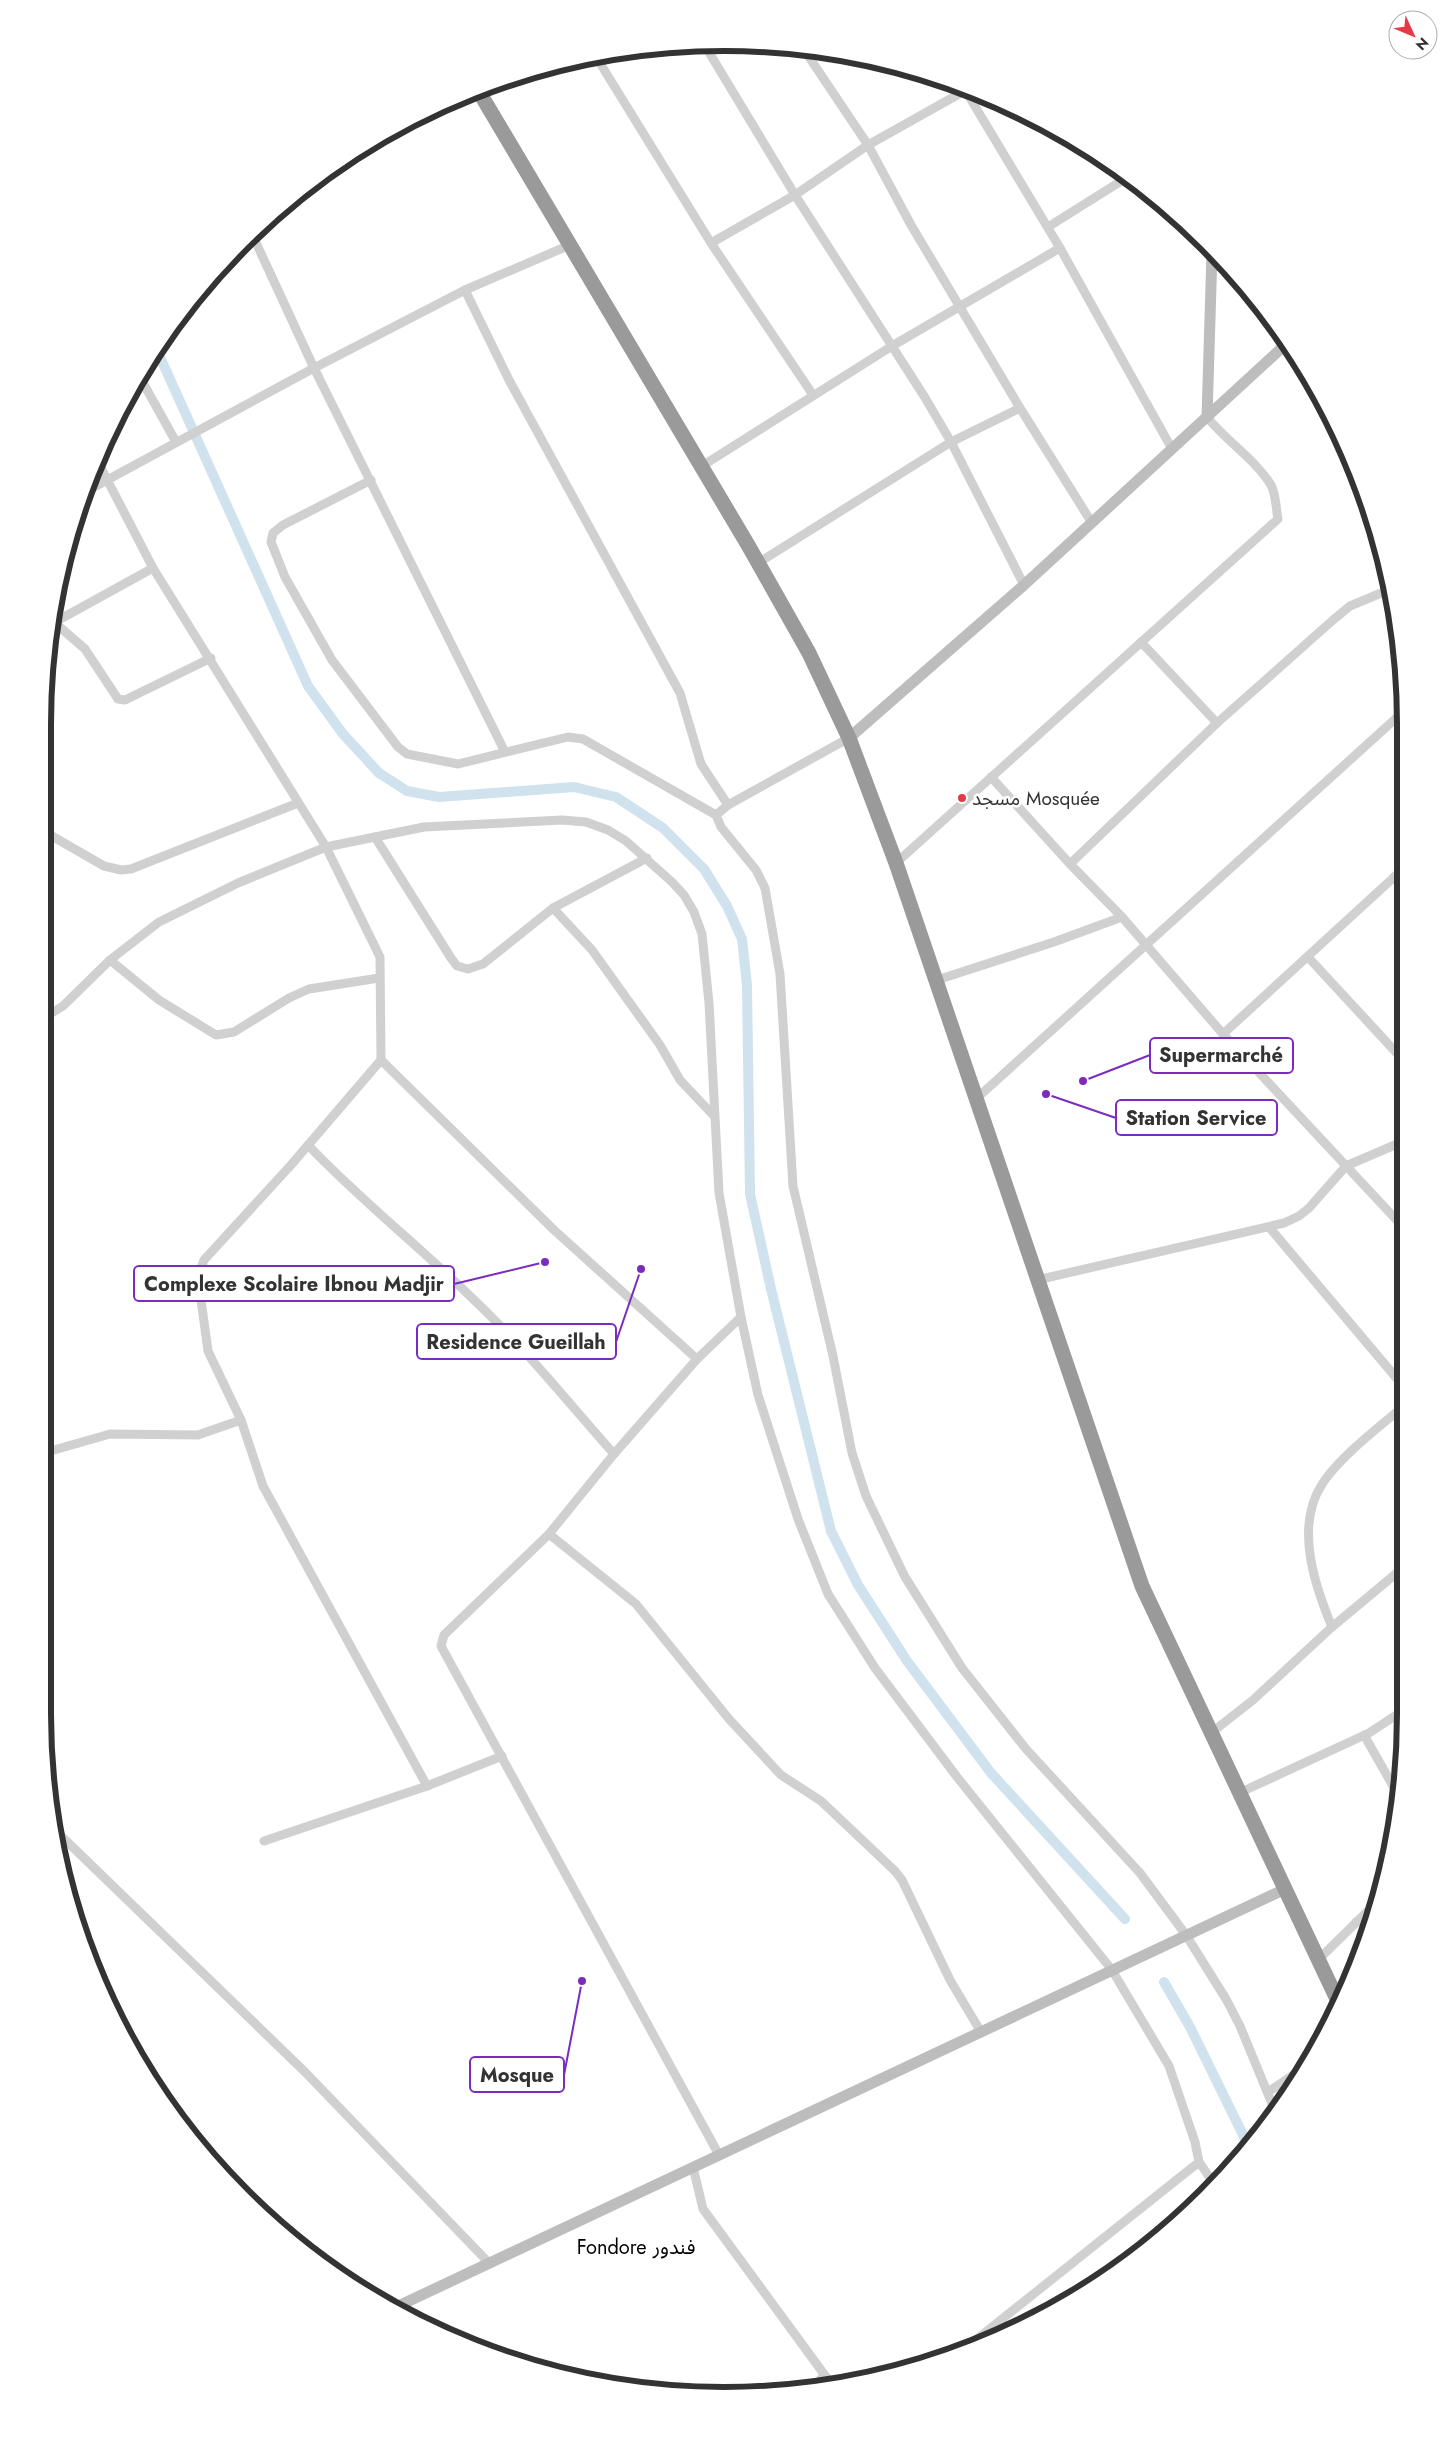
<svg xmlns="http://www.w3.org/2000/svg" width="1448" height="2438" viewBox="0 0 1448 2438" font-family="Jost,'Noto Sans Arabic',sans-serif">
  <style>
    .lines { fill: none; stroke-linecap: round; stroke-linejoin: round }
    .canal { stroke: #cfe2ee; stroke-width: 10 }
    .street { stroke: #d0d0d0; stroke-width: 9 }
    .secondary { stroke: #bdbdbd; stroke-width: 11 }
    .highway { stroke: #9a9a9a; stroke-width: 15 }
    .poi-dot { fill: #e63946; stroke: #fff; stroke-width: 2 }
    .labels { text-anchor: middle; stroke-width: 5; stroke-linejoin: round; paint-order: stroke }
    .poi-label { font-size: 19px; fill: #333; stroke: #fff; text-anchor: start }
    .neighbourhood-label { font-size: 20px; fill: #000; stroke: #fff }
    .rim { fill: none; stroke: #333; stroke-width: 6 }
    .leader { fill: none; stroke: #7b2cbf; stroke-width: 2 }
    .callout-dot { fill: #7b2cbf; stroke: #fff; stroke-width: 2 }
    .callout { fill: #fff; stroke: #7b2cbf; stroke-width: 2 }
    .callout-label { font-size: 20px; text-anchor: middle; font-weight: bold; fill: #333 }
  </style>
  <rect width="100%" height="100%" fill="#fff"/>
  <g class="lines">
    <!-- canal -->
    <g class="canal">
      <path d="M156,348L308,686L343,734L379,773L407,791L439,797L574,787L616,797L663,828L704,869L727,906L742,939L747,985L750,1194L771,1289L831,1531L858,1585L907,1661L991,1773L1125,1919"/>
      <path d="M1164,1982L1190,2027L1248,2145"/>
    </g>
    <!-- street -->
    <g class="street">
      <path d="M704,44L795,195L924,396L951,442L1024,585"/>
      <path d="M805,51L868,145L911,225L1020,408L1092,523"/>
      <path d="M595,55L711,243L813,395"/>
      <path d="M964,88L1060,248L1172,449"/>
      <path d="M480,94L494,85"/>
      <path d="M1048,227L1126,178"/>
      <path d="M252,234L314,368L505,752"/>
      <path d="M711,243L795,195L868,145L968,89"/>
      <path d="M465,290L509,380L680,693L701,764L728,805"/>
      <path d="M141,379L176,442"/>
      <path d="M99,464L153,568L326,847L380,957L381,1060L291,1165L204,1260L198,1278L208,1351L241,1420L263,1486L427,1786"/>
      <path d="M702,466L892,346L1060,248"/>
      <path d="M371,480L283,525L273,533L271,542L285,577L332,660L398,747L407,754L458,764L568,737L583,739L716,815L721,827L756,870L765,888L780,974L793,1186L833,1356L852,1453L866,1496L905,1577L962,1668L1026,1749L1140,1873L1186,1935L1226,1999L1240,2026L1275,2111"/>
      <path d="M85,492L314,368L465,290L570,245"/>
      <path d="M758,563L951,442L1020,408"/>
      <path d="M1386,591L1350,606L1333,620L1217,723L1070,864L1122,917L1223,1034L1404,1228"/>
      <path d="M55,622L153,568"/>
      <path d="M55,623L85,649L118,699L125,700L211,658"/>
      <path d="M1141,642L1217,723"/>
      <path d="M991,777L1070,864"/>
      <path d="M716,815L728,805L849,738"/>
      <path d="M45,832L104,866L121,870L131,869L298,803"/>
      <path d="M375,837L451,958L457,966L468,969L483,964L553,908L647,858"/>
      <path d="M896,863L1278,519C1276,509 1276,494 1271,485C1254,458 1226,441 1207,417"/>
      <path d="M1394,877L1404,889"/>
      <path d="M553,908L592,950L660,1045L680,1080L714,1116"/>
      <path d="M1308,957L1404,1061"/>
      <path d="M110,960L159,1000L216,1035L234,1032L289,998L309,989L379,978"/>
      <path d="M937,980L1054,942L1122,917"/>
      <path d="M45,1017L63,1006L110,960L159,922L238,883L326,847L424,827L562,820L586,822L608,830L626,841L672,882L684,895L694,912L702,934L709,1003L719,1193L741,1317L758,1395L798,1519L828,1594L875,1668L957,1777L1112,1970L1169,2066L1195,2142L1199,2162L1215,2185"/>
      <path d="M1223,1034L1404,868"/>
      <path d="M381,1060L554,1230L697,1359"/>
      <path d="M977,1098L1404,711"/>
      <path d="M308,1145C359,1199 418,1245 471,1297C522,1345 567,1401 614,1454L549,1534L444,1635L441,1646L719,2155"/>
      <path d="M1269,1227L1404,1387"/>
      <path d="M1037,1280L1284,1223L1299,1216L1309,1208L1346,1166L1404,1141"/>
      <path d="M47,1452L110,1434L198,1435L241,1420"/>
      <path d="M614,1454L697,1359L741,1317"/>
      <path d="M549,1534L636,1604L729,1719L781,1775L821,1801L895,1871L902,1880L950,1980L981,2032"/>
      <path d="M1332,1627C1315,1586 1295,1528 1321,1486C1337,1459 1379,1427 1404,1406"/>
      <path d="M1211,1733L1253,1700L1332,1627L1404,1567"/>
      <path d="M1364,1735L1397,1793"/>
      <path d="M1239,1793L1369,1733L1404,1710"/>
      <path d="M55,1830L305,2072L489,2263"/>
      <path d="M264,1841L427,1786L502,1756"/>
      <path d="M1356,1922L1372,1919"/>
      <path d="M1320,1958L1375,1904"/>
      <path d="M1268,2092L1302,2069"/>
      <path d="M693,2167L703,2209L832,2385"/>
      <path d="M962,2351L1199,2162"/>
      <path d="M812,2390L824,2375"/>
    </g>
    <!-- secondary -->
    <g class="secondary">
      <path d="M1207,417L1212,253"/>
      <path d="M849,738L1024,585L1286,344"/>
      <path d="M394,2308L1285,1889"/>
    </g>
    <!-- highway -->
    <path class="highway" d="M478,90L748,545L809,653L849,738L896,863L1142,1586L1337,1999"/>
  </g>
  <!-- markers -->
  <circle class="poi-dot" cx="962" cy="798" r="5"/>
  <g class="labels">
    <!-- poi labels -->
    <g class="poi-label">
      <text x="972" y="805">مسجد Mosquée</text>
    </g>
    <!-- neighbourhood labels -->
    <g class="neighbourhood-label">
      <text x="636" y="2254">Fondore فندور</text>
    </g>
  </g>
  <!-- crop -->
  <path d="M0 0H1448V2438H0ZM724 51H724A673 673 0 0 1 1397 724V1714A673 673 0 0 1 724 2387H724A673 673 0 0 1 51 1714V724A673 673 0 0 1 724 51Z" fill="#fff" fill-rule="evenodd"/>
  <path class="rim" d="M724 51H724A673 673 0 0 1 1397 724V1714A673 673 0 0 1 724 2387H724A673 673 0 0 1 51 1714V724A673 673 0 0 1 724 51Z"/>
  <!-- callouts -->
  <path class="leader" d="M1083 1081L1150 1055M1046 1094L1116 1118M545 1262L454 1284M641 1269L616 1342M582 1981L564 2075"/>
  <g class="callout-dot">
    <circle cx="1083" cy="1081" r="5"/>
    <circle cx="1046" cy="1094" r="5"/>
    <circle cx="545" cy="1262" r="5"/>
    <circle cx="641" cy="1269" r="5"/>
    <circle cx="582" cy="1981" r="5"/>
  </g>
  <g class="callout">
    <rect x="1150" y="1038" width="143" height="35" rx="5"/>
    <rect x="1116" y="1100" width="161" height="35" rx="5"/>
    <rect x="134" y="1266" width="320" height="35" rx="5"/>
    <rect x="417" y="1324" width="199" height="35" rx="5"/>
    <rect x="470" y="2057" width="94" height="35" rx="5"/>
  </g>
  <g class="callout-label">
    <text x="1221" y="1062">Supermarché</text>
    <text x="1196" y="1125">Station Service</text>
    <text x="294" y="1291">Complexe Scolaire Ibnou Madjir</text>
    <text x="516" y="1349">Residence Gueillah</text>
    <text x="517" y="2082">Mosque</text>
  </g>
  <!-- north arrow -->
  <g transform="translate(1413 35) rotate(134)"><circle r="24" fill="#ffffff" stroke="#adadad"/>
  <path d="M0-4L9 19L0 12L-9 19Z" fill="#e63946"/>
  <text y="-8" font-size="14" font-weight="bold" text-anchor="middle" fill="#333333">N</text>
  </g>
</svg>
